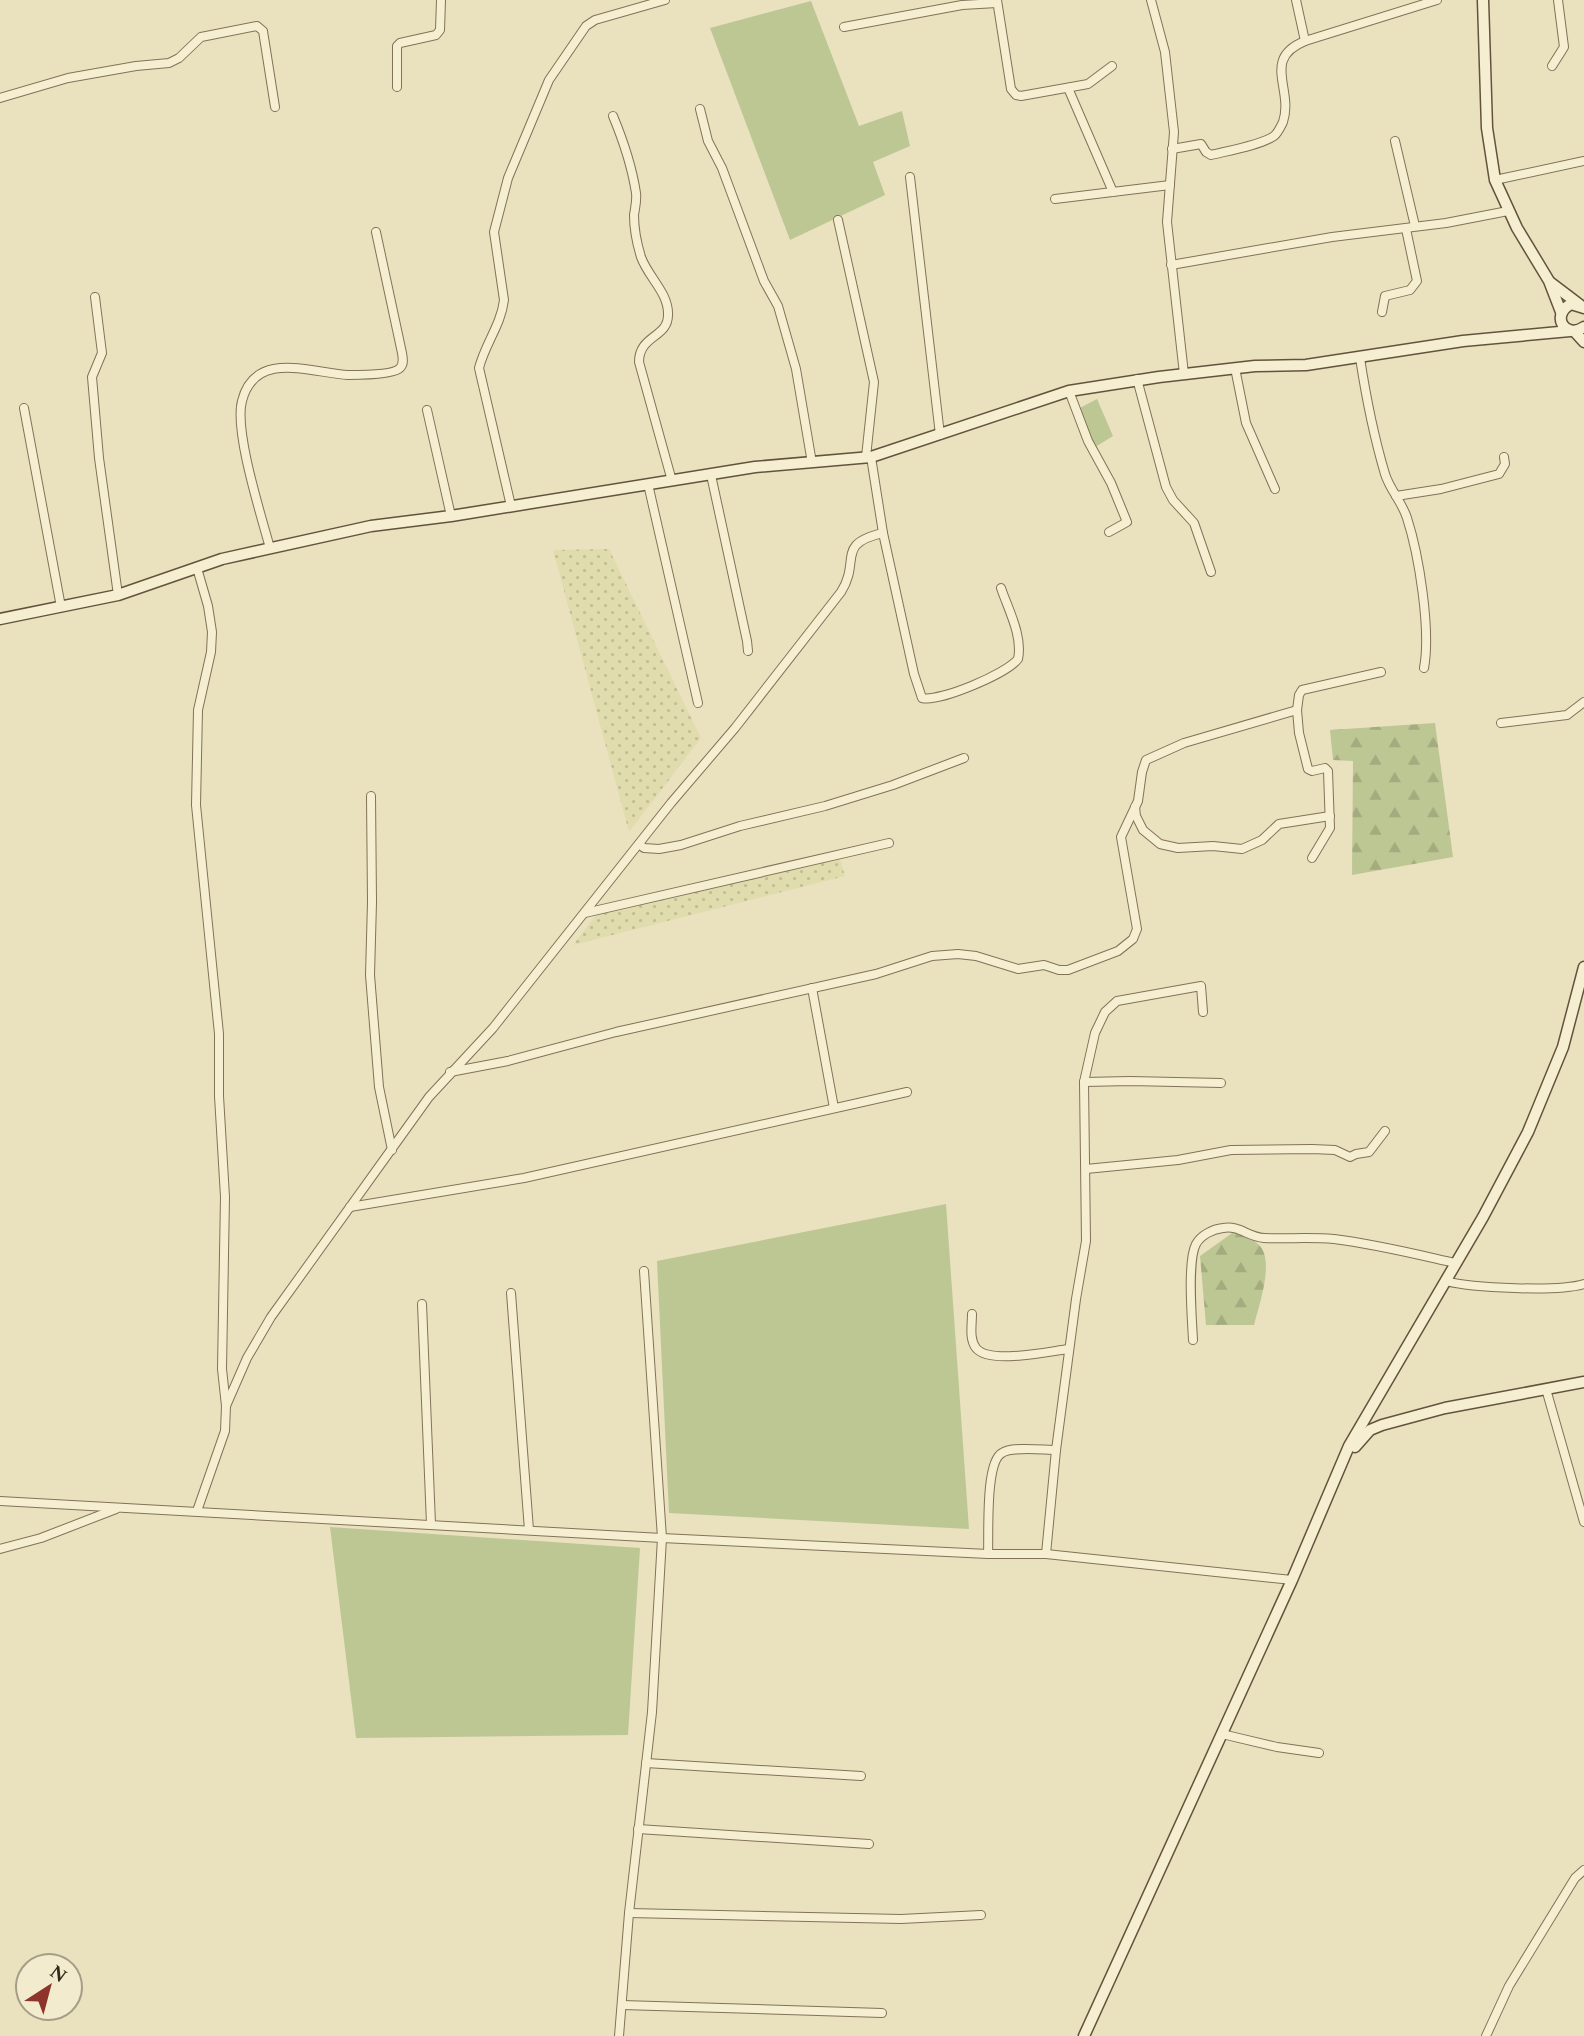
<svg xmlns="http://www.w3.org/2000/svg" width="1584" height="2036" viewBox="0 0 1584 2036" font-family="Spectral,serif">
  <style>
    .farmland { fill: url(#farmland-dots) }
    .grass { fill: #bdc794 }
    .forest { fill: url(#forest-firs) }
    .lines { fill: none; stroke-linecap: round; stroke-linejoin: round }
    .street-casing { stroke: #827258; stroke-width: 10 }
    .secondary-casing { stroke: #63533c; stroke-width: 13 }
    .street { stroke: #f6eed1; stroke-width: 8 }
    .secondary { stroke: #f6eed1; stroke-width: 10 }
  </style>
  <defs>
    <pattern id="farmland-dots" width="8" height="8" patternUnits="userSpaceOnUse" patternTransform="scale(1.75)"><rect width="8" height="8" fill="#e0dcad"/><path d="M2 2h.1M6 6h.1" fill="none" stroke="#c1bd94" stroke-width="1.8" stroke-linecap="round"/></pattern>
    <pattern id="forest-firs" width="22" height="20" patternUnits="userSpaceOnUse" patternTransform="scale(1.75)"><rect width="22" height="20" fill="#bdc794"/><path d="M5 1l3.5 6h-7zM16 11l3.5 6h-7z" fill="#a3ab7f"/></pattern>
  </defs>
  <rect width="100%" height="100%" fill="#eae1bf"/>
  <!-- farmland -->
  <g class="farmland">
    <path d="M609,549L701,738L629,832L553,550Z"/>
    <path d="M840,859L845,876L573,945L597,914Z"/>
  </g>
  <!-- grass -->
  <g class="grass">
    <path d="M811,1L859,126L902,111L910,146L873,162L885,195L790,240L710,28Z"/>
    <path d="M1097,399L1113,436L1092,449L1076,410Z"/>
    <path d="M946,1204L969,1529L669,1513L657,1261Z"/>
    <path d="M330,1527L640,1548L628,1735L356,1738Z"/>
  </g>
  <!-- forest -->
  <g class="forest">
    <path d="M1435,723L1453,857L1352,875L1353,761L1333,760L1330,730Z"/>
    <path d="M1235,1231C1242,1235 1253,1239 1259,1245C1275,1261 1259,1305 1254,1325H1206L1200,1256Z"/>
  </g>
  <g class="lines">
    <!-- street casing -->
    <g class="street-casing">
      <g id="street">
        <path d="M997,0L1011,89L1016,95L1021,96L1088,84L1112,66"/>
        <path d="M1151,0L1165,52L1174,132L1167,222L1184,374"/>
        <path d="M1296,0L1305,41"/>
        <path d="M844,27L962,5L997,3"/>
        <path d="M1552,66L1564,47L1558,0"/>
        <path d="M397,87V46L400,43L436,35L440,30L441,0"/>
        <path d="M1068,88L1113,192"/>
        <path d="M0,98L68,78L136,66L169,63L179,58L201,37L257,26L263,31L275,107"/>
        <path d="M700,109L708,141L722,168L764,281L778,306L796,369L812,463"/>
        <path d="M613,116C623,140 632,167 636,193C637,201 635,208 634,215C634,229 637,244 641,257C648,277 669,293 668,315C668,338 639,335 639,362L672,481"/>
        <path d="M1395,141L1415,226"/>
        <path d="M1172,149L1201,144L1206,152L1211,155C1227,151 1261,145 1274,136C1278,133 1281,126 1283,122C1294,89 1261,59 1305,41L1437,0"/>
        <path d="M910,177L940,435"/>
        <path d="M1495,180L1584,161"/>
        <path d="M1055,199L1170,185"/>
        <path d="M838,220L874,382L866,457"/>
        <path d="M1171,265L1332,237L1446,223L1508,211"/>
        <path d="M95,297L102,353L92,377L99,458L118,595"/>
        <path d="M1382,312L1385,296L1410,290L1417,281L1406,229"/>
        <path d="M1360,358C1366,397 1374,437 1385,474C1390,490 1402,502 1407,518C1419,555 1431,630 1424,668"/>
        <path d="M1235,368L1246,423L1275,489"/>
        <path d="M1137,379L1166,487L1173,500L1194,523L1211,572"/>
        <path d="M1069,391L1088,441L1111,483L1127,522L1109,532"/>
        <path d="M24,408L61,607"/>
        <path d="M427,410L451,516"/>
        <path d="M711,475L747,641L748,651"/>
        <path d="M648,484L698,703"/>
        <path d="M1396,496L1441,489L1499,474L1505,464L1504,457"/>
        <path d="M511,506L479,368C485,344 501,325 504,300L494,232L508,178L549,80L586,26L595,20L665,0"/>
        <path d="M883,533L914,674L922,698C940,702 1006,674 1018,659C1023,636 1008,609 1001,588"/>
        <path d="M270,548C261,515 234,431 242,401C255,349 312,373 348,375C358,375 394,375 400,368C404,364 403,359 402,353L376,232"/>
        <path d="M1297,710L1299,733L1308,769L1312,771L1325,768L1328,771L1330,828L1312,858"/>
        <path d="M1501,723L1567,715L1584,702"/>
        <path d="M371,796L372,902L370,975L379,1087L392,1150"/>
        <path d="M1135,807L1136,816L1143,830L1160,844L1178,848L1213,846L1242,849L1262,840L1279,824L1330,816"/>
        <path d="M639,844L644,848L659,849L681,845L740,826L825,806L893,785L964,758"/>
        <path d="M585,913L889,843"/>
        <path d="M812,988L834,1108"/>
        <path d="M450,1072L508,1061L616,1032L876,974L932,956L958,954L976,956L1018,969L1044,965L1059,970H1068L1118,951L1133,939L1137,929L1121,837L1138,801L1142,772L1146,760L1184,743L1297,710L1299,695L1302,690L1381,672"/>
        <path d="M1084,1082L1130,1081L1221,1083"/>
        <path d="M1086,1169L1178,1160L1231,1150L1312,1149L1335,1150L1350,1157L1356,1154L1369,1152L1385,1131"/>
        <path d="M350,1207L524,1178L907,1092"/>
        <path d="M1445,1281C1472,1288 1558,1292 1584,1284"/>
        <path d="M511,1293L529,1530"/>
        <path d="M422,1304L431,1524"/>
        <path d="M972,1314C972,1325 969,1339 976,1348C989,1365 1050,1351 1069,1349"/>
        <path d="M1193,1340C1192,1319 1187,1261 1196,1244C1201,1235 1213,1229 1223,1228C1239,1225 1248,1237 1264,1238C1287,1239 1309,1237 1334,1239C1375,1244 1415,1254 1455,1263"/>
        <path d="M1546,1389L1584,1522"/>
        <path d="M226,1406L247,1358L271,1317L429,1097L493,1028L671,803L735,728L841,592C861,561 835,544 883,533L871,457"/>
        <path d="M0,1501L662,1538L988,1554H1046L1292,1580"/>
        <path d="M197,1511L225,1431L226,1406L222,1369L225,1197L219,1096V1034L196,805L198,710L211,652L212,632L208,606L197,568"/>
        <path d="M0,1549L41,1538L116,1509"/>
        <path d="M988,1554C989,1534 985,1462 1002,1453C1012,1446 1043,1450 1056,1450"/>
        <path d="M1046,1554L1056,1450L1076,1299L1086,1241L1084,1082L1095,1033L1105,1012L1117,1001L1201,986L1203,1012"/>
        <path d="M1222,1734L1277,1747L1319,1753"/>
        <path d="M646,1763L861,1776"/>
        <path d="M638,1829L869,1844"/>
        <path d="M629,1913L901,1919L981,1915"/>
        <path d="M622,2005L882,2013"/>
        <path d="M619,2036L629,1913L652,1712L662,1538L644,1271"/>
        <path d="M1486,2036L1509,1986L1575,1878L1584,1870"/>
      </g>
    </g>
    <!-- secondary casing -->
    <g class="secondary-casing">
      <g id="secondary">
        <path d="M1483,0L1487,128L1495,180L1517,228L1549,281L1561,312"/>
        <path d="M1551,283L1580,305"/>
        <path d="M1584,308L1571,304C1550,315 1565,340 1584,327"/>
        <path d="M1574,331L1584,342"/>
        <path d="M0,619L118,595L222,559L371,526L451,516L755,467L871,457L1069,391L1159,377L1255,366L1306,365L1463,341L1570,331"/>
        <path d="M1355,1447L1370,1430L1382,1425L1445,1408L1584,1382"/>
        <path d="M1084,2036L1292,1580L1349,1446L1483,1217L1528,1132L1563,1047L1584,967"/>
      </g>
    </g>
    <!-- street -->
    <use href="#street" class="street"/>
    <!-- secondary -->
    <use href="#secondary" class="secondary"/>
  </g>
  <!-- north arrow -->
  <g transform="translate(49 1987) rotate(36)"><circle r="33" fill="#f3ebce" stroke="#a69d87" stroke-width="2"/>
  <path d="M0-5L12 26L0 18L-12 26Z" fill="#8d342c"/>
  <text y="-10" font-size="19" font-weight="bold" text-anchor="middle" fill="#32291c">N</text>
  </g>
</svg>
